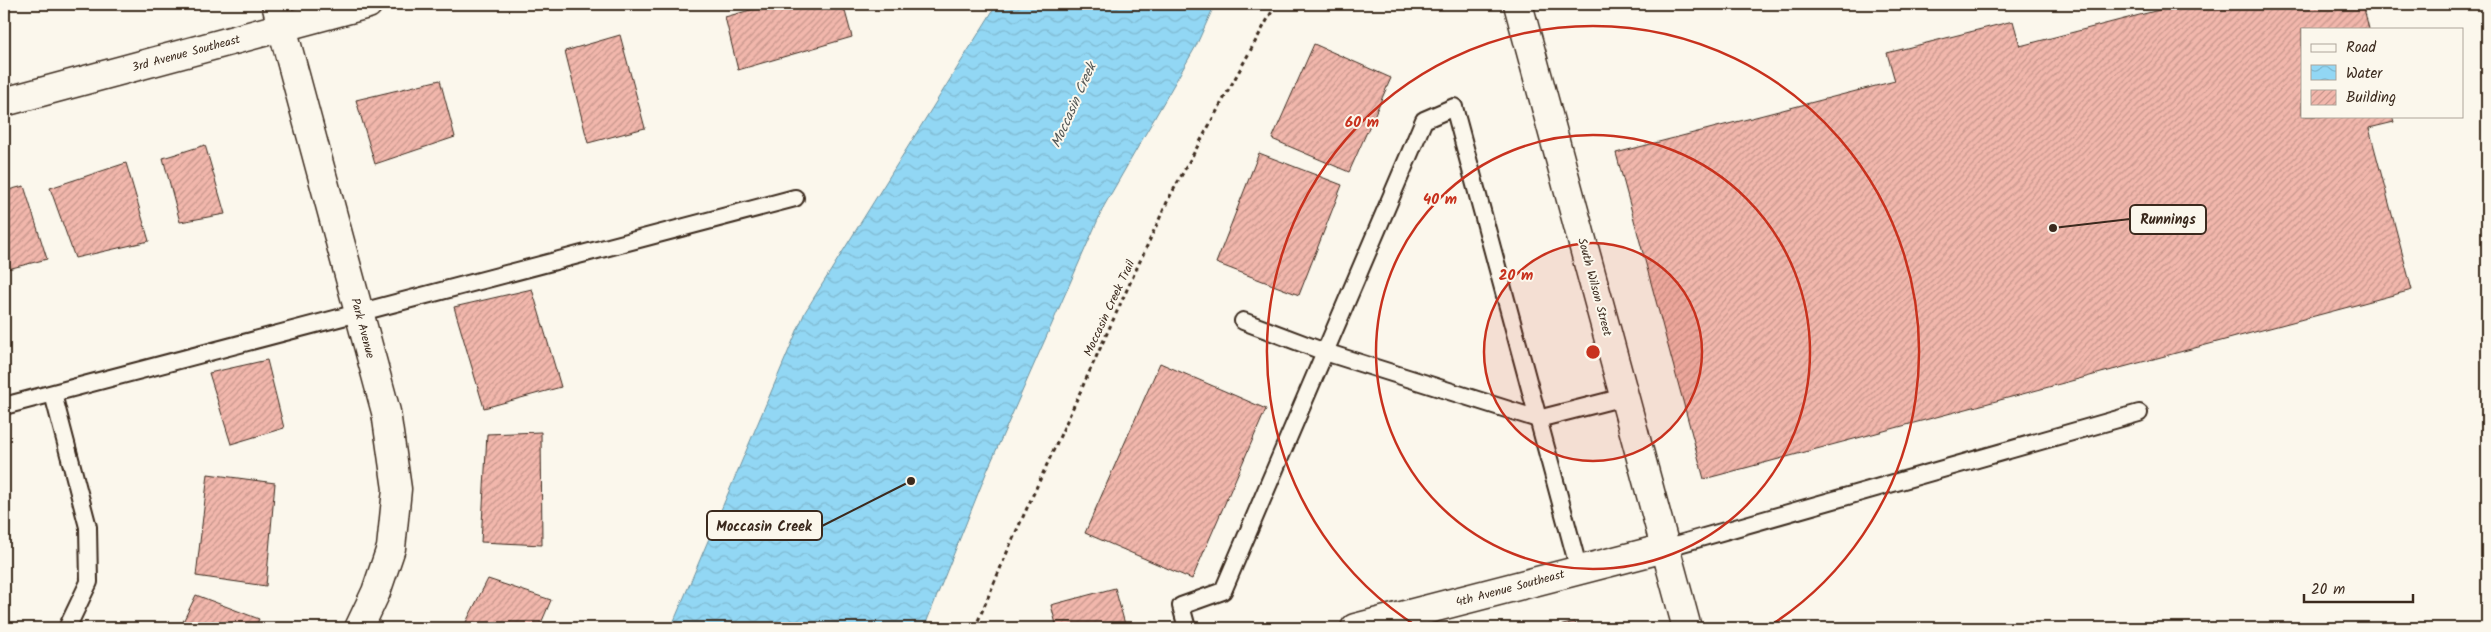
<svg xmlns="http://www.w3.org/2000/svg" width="2491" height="632" viewBox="0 0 2491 632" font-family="Kalam,sans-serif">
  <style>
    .water { fill: url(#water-waves); stroke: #6f929e }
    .building { fill: url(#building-hatch); stroke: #3b2a1e }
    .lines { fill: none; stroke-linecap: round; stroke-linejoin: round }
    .lane-casing { stroke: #3b2a1e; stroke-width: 20 }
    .street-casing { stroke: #3b2a1e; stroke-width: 31 }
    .secondary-casing { stroke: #3b2a1e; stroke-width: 31 }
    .path { stroke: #3b2a1e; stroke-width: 3; stroke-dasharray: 4 4; stroke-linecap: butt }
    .lane { stroke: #fbf7ec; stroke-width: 16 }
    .street { stroke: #fbf7ec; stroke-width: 28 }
    .secondary { stroke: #fbf7ec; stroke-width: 28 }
    .ring { fill: none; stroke: #c8321e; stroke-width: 2.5 }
    .labels { text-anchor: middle; stroke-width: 4; stroke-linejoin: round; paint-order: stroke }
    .street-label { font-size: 12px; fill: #3b2a1e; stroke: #fbf7ec }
    .water-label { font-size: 14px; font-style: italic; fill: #515554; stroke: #fbf7ec }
    .centre { fill: #c8321e; stroke: #fbf7ec; stroke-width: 2.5 }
    .ring-label { font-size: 15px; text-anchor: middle; font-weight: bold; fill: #c8321e; stroke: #fbf7ec; stroke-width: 4; stroke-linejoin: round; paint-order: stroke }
    .leader { fill: none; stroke: #3b2a1e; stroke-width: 2 }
    .callout-dot { fill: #3b2a1e; stroke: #fbf7ec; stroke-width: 2 }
    .callout { fill: #fbf7ec; stroke: #3b2a1e; stroke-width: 2 }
    .callout-label { font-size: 14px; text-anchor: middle; font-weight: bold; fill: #3b2a1e }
  </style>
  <defs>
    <pattern id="water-waves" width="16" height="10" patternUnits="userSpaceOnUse" patternTransform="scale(1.25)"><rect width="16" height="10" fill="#92d7f4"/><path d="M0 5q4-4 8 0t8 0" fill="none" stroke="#7fb9d1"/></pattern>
    <pattern id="building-hatch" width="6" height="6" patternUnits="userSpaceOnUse" patternTransform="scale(1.25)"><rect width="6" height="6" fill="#f2b7ac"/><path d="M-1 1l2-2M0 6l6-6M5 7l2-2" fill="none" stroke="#c5958b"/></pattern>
  </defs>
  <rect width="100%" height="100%" fill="#fbf7ec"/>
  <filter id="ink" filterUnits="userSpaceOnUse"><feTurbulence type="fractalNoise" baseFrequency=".02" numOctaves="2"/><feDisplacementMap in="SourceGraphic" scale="10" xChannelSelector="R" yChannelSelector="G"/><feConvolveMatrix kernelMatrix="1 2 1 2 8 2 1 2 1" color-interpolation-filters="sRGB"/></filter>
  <g filter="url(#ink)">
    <!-- water -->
    <path class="water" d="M997,4H1215L1196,46L1104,206L987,471L924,628H671L805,312Z"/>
    <!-- building -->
    <g class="building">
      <path d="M772,4H843L852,37L738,70L725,17Z"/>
      <path d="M2182,4H2363L2369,29H2302V116H2392L2394,122L2369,128L2412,290L1704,479L1616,153L1895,81L1887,53L2013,21L2020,46Z"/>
      <path d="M620,35L645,128L588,143L565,51Z"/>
      <path d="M1314,44L1391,78L1349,172L1272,139Z"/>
      <path d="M440,80L455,137L375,164L356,100Z"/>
      <path d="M205,145L225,214L180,222L163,158Z"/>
      <path d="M1259,153L1342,185L1299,295L1216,263Z"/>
      <path d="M126,163L149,241L75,258L50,188Z"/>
      <path d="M24,186L47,259L4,270V191Z"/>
      <path d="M532,289L561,387L484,408L454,307Z"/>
      <path d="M267,360L284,428L231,444L209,373Z"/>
      <path d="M1160,363L1266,409L1192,579L1085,533Z"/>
      <path d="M541,432L542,545L481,542L487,434Z"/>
      <path d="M208,474L275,483L266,586L196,576Z"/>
      <path d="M488,579L551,600L539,628H463Z"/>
      <path d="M1115,588L1126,628H1057L1051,605Z"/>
      <path d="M196,595L259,619L255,628H180Z"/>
      <path d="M1575,622L1577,628H1551Z"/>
    </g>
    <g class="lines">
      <!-- lane casing -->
      <g class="lane-casing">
        <g id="lane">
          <path d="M1243,321L1325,352L1538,419L1624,397"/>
          <path d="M53,394L88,527L89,582L67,628"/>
          <path d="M4,406L795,198"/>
          <path d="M1665,548L2139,413"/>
          <path d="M1187,628L1181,606L1223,591L1424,120L1454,107L1579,570"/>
        </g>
      </g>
      <!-- street casing -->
      <g class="street-casing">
        <g id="street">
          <path d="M1518,4L1687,628"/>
          <path d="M282,27L386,412L397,489L391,548L376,592L359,628"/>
          <path d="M1355,628L1665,548"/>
        </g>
      </g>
      <!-- secondary casing -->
      <g class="secondary-casing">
        <g id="secondary">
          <path d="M276,4L282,27"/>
          <path d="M4,102L368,4"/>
        </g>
      </g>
      <!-- path -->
      <path class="path" d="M975,628L1011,543L1168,200L1276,4"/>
      <!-- lane -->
      <use href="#lane" class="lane"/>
      <!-- street -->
      <use href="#street" class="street"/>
      <!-- secondary -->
      <use href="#secondary" class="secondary"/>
    </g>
  </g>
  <!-- distance rings -->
  <circle cx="1593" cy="352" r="109" fill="#c8321e" fill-opacity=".12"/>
  <g class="ring">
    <circle cx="1593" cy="352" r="109"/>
    <circle cx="1593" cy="352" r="217"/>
    <path d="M1418 627A326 326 0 1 1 1768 627"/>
  </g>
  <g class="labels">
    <!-- street labels -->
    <g class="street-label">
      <text transform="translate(186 53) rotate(-15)" y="4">3rd Avenue Southeast</text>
      <text transform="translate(1595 287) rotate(75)" y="4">South Wilson Street</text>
      <text transform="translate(1109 308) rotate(-65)" y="4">Moccasin Creek Trail</text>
      <text transform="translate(363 328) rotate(75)" y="4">Park Avenue</text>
      <text transform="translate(1510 588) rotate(-15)" y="4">4th Avenue Southeast</text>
    </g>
    <!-- water labels -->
    <g class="water-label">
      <text transform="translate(1073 105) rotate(-66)" y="5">Moccasin Creek</text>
    </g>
  </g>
  <circle cx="1593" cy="352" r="8" class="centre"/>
  <g class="ring-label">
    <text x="1362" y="127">60 m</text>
    <text x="1440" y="204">40 m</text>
    <text x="1516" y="280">20 m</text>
  </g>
  <!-- callouts -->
  <path class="leader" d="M2053 228L2130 219M911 481L822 526"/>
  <g class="callout-dot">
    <circle cx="2053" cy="228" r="5"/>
    <circle cx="911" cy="481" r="5"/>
  </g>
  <g class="callout">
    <rect x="2130" y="205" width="76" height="29" rx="5"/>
    <rect x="707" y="511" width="115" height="29" rx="5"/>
  </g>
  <g class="callout-label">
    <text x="2168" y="224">Runnings</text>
    <text x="764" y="531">Moccasin Creek</text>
  </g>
  <!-- margin -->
  <rect width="2491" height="632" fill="none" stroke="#fbf7ec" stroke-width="20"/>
  <rect x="10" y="10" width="2471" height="612" fill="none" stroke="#3b2a1e" stroke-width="2" filter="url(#ink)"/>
  <!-- legend -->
  <rect x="2301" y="28" width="162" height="90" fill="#fbf7ec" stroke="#aea59a"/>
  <rect x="2311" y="44" width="25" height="8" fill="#fbf7ec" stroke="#aea59a"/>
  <text x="2346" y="52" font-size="15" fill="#3b2a1e">Road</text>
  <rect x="2311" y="65" width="25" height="15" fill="url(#water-waves)" stroke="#aea59a"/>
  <text x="2346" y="78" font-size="15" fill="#3b2a1e">Water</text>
  <rect x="2311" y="90" width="25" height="15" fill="url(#building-hatch)" stroke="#aea59a"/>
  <text x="2346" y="102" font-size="15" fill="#3b2a1e">Building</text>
  <!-- scale -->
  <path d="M2304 594v8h109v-8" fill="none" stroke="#3b2a1e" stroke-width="2.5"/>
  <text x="2311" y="594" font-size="15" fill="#3b2a1e" stroke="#fbf7ec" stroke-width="4" paint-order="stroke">20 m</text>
</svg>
